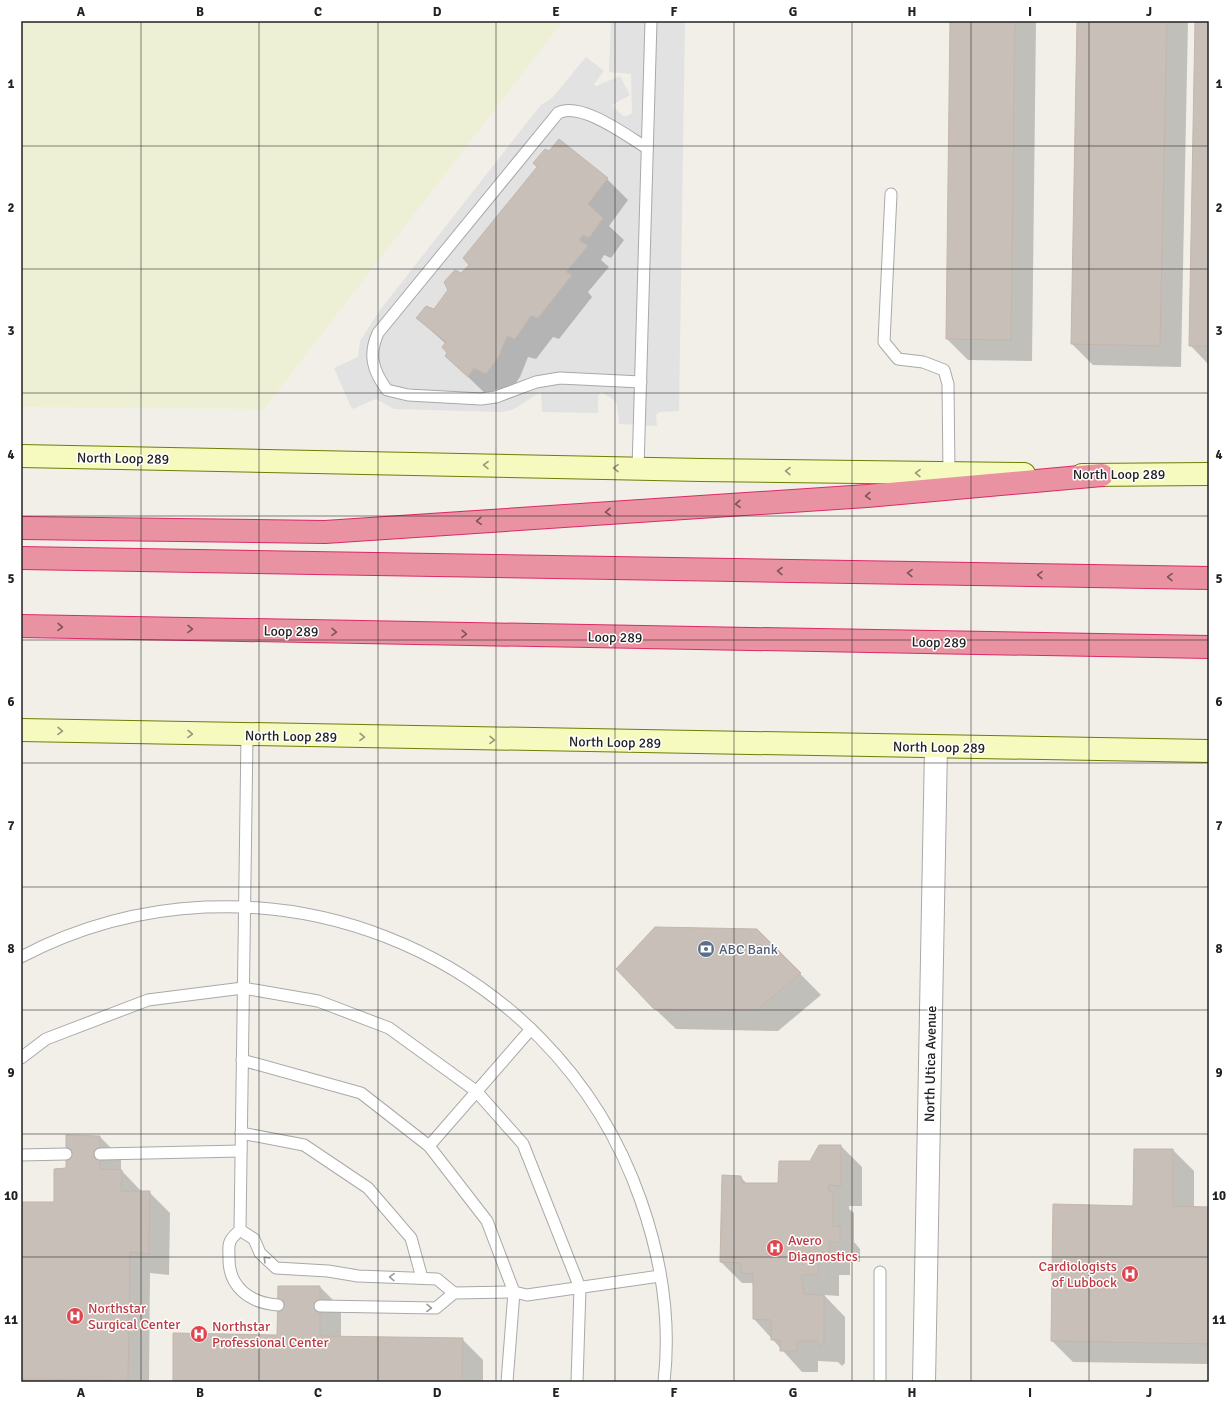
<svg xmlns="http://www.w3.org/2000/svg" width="1230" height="1403" viewBox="0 0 1230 1403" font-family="Signika,sans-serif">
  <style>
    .farmland { fill: #eef0d5 }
    .parking { fill: #e2e2e2 }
    .shadow { fill: #0003 }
    .building { fill: #c7bfb8; stroke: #c4b6ab }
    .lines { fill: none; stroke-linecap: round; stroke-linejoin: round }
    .service-casing { stroke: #a9a9a9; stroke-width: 13 }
    .minor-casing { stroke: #a9a9a9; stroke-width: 24 }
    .secondary-casing { stroke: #707d05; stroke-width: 24 }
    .motorway-casing { stroke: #dc2a67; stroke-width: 24 }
    .service { stroke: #fff; stroke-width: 11 }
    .minor { stroke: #fff; stroke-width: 22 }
    .secondary { stroke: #f7fabf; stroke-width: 22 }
    .motorway { stroke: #e892a2; stroke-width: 22 }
    .oneway { stroke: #979978 }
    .oneway2 { stroke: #7b545c }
    .oneway3 { stroke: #9c9c9c }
    .grid { fill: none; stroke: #222; stroke-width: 1; stroke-opacity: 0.55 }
    .labels { text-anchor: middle; stroke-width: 3; stroke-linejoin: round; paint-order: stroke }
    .street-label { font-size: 14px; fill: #222; stroke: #fff }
    .service-label { font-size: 14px; fill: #4e5e75; stroke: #fff; text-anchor: start }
    .health-label { font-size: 14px; fill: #be3a42; stroke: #fff; text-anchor: start }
    .neatline { fill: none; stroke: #222; stroke-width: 1.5 }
    .grid-label { font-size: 13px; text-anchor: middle; font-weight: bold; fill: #222 }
  </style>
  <rect width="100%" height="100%" fill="#f2efe9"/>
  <!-- farmland -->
  <path class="farmland" d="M21,21H563L264,409L21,407Z"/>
  <!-- parking -->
  <path class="parking" d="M611,21H685L679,411L659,412L656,415L657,426L619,424L617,404L614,400L601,392L598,396V413L542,412L541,392L512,410L501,412L394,409L376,399L353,409L351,407L334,368L358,357L360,341L380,310L536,111L541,105L552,98L586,57L604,71L594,84L596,86L620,76L630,95L612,105L623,116H627L632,113L631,74L609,72Z"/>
  <!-- shadow -->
  <g class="shadow">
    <path d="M951,21H1036L1032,361L968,360L947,339Z"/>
    <path d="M1078,21H1188L1181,367L1093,365L1072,344Z"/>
    <path d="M1196,21H1209V365L1190,345Z"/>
    <path d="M607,179L628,200L609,226L624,240L611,258L604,255L601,260L609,267L588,292L592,297L559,339L553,337L536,359L528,357L520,377L508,394L496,389L489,397L446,356L449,353L446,344L417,318L434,310L470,265Z"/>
    <path d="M757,930L821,995L778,1031L676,1029L654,1008Z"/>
    <path d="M100,1137L121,1158V1170L142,1192H149L170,1213L169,1275L150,1273L149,1382H21V1203H55L67,1169Z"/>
    <path d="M841,1146L862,1167V1206H849V1209L854,1213V1242L860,1249V1262H850V1275H839V1296L824,1295L845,1317V1363L842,1366L838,1362L818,1361V1372H802L754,1319V1285L752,1283H742L721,1262L741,1177L747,1184H779L810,1162Z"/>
    <path d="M1173,1150L1194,1171V1208H1209V1364L1073,1362L1052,1341L1134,1207Z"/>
    <path d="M320,1287L341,1308V1337L462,1339L483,1360V1382H174L278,1336Z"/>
  </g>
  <!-- building -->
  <g class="building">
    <path d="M950,21H1015L1011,340L946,339Z"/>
    <path d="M1077,21H1167L1160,346L1071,344Z"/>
    <path d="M1195,21H1209V346H1189Z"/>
    <path d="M559,139L608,178L588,204L603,218L589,238L583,235L579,240L588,246L566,272L572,275L538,318L531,316L515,339L507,336L499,356L486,374L474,368L468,377L445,356L447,353L442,347L446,342L416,318L426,306L434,309L448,290L444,282L455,270L461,273L469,265L463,258L537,167L533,163L545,149L549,151Z"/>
    <path d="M655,927L757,929L801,973L757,1010L654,1009L616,969Z"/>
    <path d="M66,1135L100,1136V1169L122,1170L121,1191H150L149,1254L130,1252L128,1380L21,1379V1202H54V1169L66,1168Z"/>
    <path d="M819,1145H841V1186L829,1185L828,1191H833V1226H840V1242H829V1255L818,1254V1275H801L804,1294L824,1295V1341L821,1346L817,1341H797V1351H780V1340H771V1320L753,1319V1274L741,1273V1263L720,1262L722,1175L741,1176L742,1183H778L779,1161H810Z"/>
    <path d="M1134,1149H1173V1206L1209,1207V1344L1051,1341L1053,1204L1133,1206Z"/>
    <path d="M278,1286H320V1336L463,1338L462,1382H173V1333L277,1335Z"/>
  </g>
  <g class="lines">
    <!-- service casing -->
    <g class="service-casing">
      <g id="service">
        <path d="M891,194L884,342L898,359L923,362L944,370L948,384L949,473"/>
        <path d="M641,382L560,378L536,382L496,397L481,399L408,395L387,390C373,371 368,355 378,333L558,113C581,101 627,136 647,148"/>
        <path d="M638,469L651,21"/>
        <path d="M247,736L240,1230C237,1233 231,1238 230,1242C228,1246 229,1253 229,1257C228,1287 250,1303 278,1305"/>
        <path d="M21,957C258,833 553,947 641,1201C661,1258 671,1321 664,1382"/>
        <path d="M21,1058L46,1039L148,1000L243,988L318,1001L389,1028L476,1091L523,1144L580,1288L577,1382"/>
        <path d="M242,1060L361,1093L429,1146L487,1221L514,1292L507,1382"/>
        <path d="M241,1133L304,1145L368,1188L411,1238L422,1278"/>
        <path d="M429,1146L531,1029"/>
        <path d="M100,1154L241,1151"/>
        <path d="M21,1155L66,1154"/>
        <path d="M240,1230L254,1239L260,1253L276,1268L328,1271L358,1276L437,1279L454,1293"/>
        <path d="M320,1306L436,1308L454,1293L514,1292L527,1295L660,1276"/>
        <path d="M880,1382V1272"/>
      </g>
    </g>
    <!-- minor casing -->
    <g class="minor-casing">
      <path id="minor" d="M924,1382L936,747"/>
    </g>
    <!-- secondary casing -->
    <g class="secondary-casing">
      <g id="secondary">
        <path d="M21,456L701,470L1024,474"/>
        <path d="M1082,475L1209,474"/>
        <path d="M21,730L1209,751"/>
      </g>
    </g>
    <!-- motorway casing -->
    <g class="motorway-casing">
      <g id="motorway">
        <path d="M21,528L325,532L867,496L1102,475"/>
        <path d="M21,558L1209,578"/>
        <path d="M21,626L1209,647"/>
      </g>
    </g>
    <!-- service -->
    <use href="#service" class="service"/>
    <!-- minor -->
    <use href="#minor" class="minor"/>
    <!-- secondary -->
    <use href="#secondary" class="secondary"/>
    <!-- motorway -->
    <use href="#motorway" class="motorway"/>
  </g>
  <!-- one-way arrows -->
  <defs><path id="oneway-chevron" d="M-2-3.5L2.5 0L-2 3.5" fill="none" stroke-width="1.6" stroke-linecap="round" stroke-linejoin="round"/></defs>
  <g class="oneway">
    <use href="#oneway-chevron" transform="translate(486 465) rotate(-179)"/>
    <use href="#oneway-chevron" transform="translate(616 468) rotate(-179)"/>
    <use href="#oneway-chevron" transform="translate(788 471) rotate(-179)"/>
    <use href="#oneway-chevron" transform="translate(918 473) rotate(-179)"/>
    <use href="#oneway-chevron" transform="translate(60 731) rotate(1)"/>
    <use href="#oneway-chevron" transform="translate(190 734) rotate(1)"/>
    <use href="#oneway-chevron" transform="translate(362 737) rotate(1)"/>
    <use href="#oneway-chevron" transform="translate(492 740) rotate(1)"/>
  </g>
  <g class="oneway2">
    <use href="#oneway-chevron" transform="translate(868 496) rotate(176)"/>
    <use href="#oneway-chevron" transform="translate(738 504) rotate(176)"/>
    <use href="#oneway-chevron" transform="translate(608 512) rotate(176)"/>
    <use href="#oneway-chevron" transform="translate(479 521) rotate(176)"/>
    <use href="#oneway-chevron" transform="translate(780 571) rotate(-179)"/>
    <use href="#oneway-chevron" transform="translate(910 573) rotate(-179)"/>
    <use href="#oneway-chevron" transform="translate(1040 575) rotate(-179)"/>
    <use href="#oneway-chevron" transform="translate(1170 577) rotate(-179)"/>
    <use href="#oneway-chevron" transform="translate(60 627) rotate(1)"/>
    <use href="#oneway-chevron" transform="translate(190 629) rotate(1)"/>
    <use href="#oneway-chevron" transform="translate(334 632) rotate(1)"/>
    <use href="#oneway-chevron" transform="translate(464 634) rotate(1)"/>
  </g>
  <g class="oneway3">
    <use href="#oneway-chevron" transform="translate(266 1259) rotate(-135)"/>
    <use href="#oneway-chevron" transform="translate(392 1277) rotate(-178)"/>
    <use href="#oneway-chevron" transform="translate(429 1308) rotate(1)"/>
  </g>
  <!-- grid -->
  <path class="grid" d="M141,21V1382M259,21V1382M378,21V1382M496,21V1382M615,21V1382M734,21V1382M852,21V1382M971,21V1382M1089,21V1382M21,146H1209M21,269H1209M21,393H1209M21,516H1209M21,640H1209M21,763H1209M21,887H1209M21,1010H1209M21,1134H1209M21,1257H1209"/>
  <!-- icons -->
  <defs>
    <g id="bank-disc" transform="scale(0.9)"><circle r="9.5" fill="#5c6f8a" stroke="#fff"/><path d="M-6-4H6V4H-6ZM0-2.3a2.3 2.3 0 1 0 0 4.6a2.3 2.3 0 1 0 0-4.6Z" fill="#fff"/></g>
    <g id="hospital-disc" transform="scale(0.9)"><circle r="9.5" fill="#e0444e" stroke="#fff"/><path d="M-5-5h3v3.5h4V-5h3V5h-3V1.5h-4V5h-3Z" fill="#fff"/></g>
  </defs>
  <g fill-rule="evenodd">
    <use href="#bank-disc" x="706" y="949"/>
    <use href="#hospital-disc" x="775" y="1248"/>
    <use href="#hospital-disc" x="1130" y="1274"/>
    <use href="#hospital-disc" x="75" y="1316"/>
    <use href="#hospital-disc" x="199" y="1334"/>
  </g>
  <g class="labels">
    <!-- street labels -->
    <g class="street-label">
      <text transform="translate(123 458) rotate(1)" y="5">North Loop 289</text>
      <text x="1119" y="479">North Loop 289</text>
      <text transform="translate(291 631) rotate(1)" y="5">Loop 289</text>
      <text transform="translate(615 637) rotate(1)" y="5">Loop 289</text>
      <text transform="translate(939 642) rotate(1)" y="5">Loop 289</text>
      <text transform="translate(291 736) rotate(1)" y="5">North Loop 289</text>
      <text transform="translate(615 742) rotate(1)" y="5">North Loop 289</text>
      <text transform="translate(939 747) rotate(1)" y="5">North Loop 289</text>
      <text transform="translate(930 1064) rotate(-89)" y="5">North Utica Avenue</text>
    </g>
    <!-- service labels -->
    <g class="service-label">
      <text x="719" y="954">ABC Bank</text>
    </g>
    <!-- health labels -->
    <g class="health-label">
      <text x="788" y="1245">Avero<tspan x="788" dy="16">Diagnostics</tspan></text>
      <text x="1117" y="1271" text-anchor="end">Cardiologists<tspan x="1117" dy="16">of Lubbock</tspan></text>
      <text x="88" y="1313">Northstar<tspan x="88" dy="16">Surgical Center</tspan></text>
      <text x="212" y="1331">Northstar<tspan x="212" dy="16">Professional Center</tspan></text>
    </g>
  </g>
  <!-- border -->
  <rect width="1230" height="1403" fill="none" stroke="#ffffff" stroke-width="44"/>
  <rect x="22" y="22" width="1186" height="1359" class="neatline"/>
  <g class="grid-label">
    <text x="81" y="16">A</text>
    <text x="200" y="16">B</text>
    <text x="318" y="16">C</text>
    <text x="437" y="16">D</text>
    <text x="556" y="16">E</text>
    <text x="674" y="16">F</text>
    <text x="793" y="16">G</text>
    <text x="912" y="16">H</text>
    <text x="1030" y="16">I</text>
    <text x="1149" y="16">J</text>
    <text x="11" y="88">1</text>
    <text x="1219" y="88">1</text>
    <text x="11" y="212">2</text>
    <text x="1219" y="212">2</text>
    <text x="11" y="335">3</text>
    <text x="1219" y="335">3</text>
    <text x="11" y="459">4</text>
    <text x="1219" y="459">4</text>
    <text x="11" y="583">5</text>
    <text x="1219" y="583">5</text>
    <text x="11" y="706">6</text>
    <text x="1219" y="706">6</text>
    <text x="11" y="830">7</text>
    <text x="1219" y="830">7</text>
    <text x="11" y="953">8</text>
    <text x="1219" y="953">8</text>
    <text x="11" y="1077">9</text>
    <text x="1219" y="1077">9</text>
    <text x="11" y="1200">10</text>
    <text x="1219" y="1200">10</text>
    <text x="11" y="1324">11</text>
    <text x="1219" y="1324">11</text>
    <text x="81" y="1397">A</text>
    <text x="200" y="1397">B</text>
    <text x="318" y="1397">C</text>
    <text x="437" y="1397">D</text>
    <text x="556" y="1397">E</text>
    <text x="674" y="1397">F</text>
    <text x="793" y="1397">G</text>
    <text x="912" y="1397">H</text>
    <text x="1030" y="1397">I</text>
    <text x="1149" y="1397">J</text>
  </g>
</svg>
